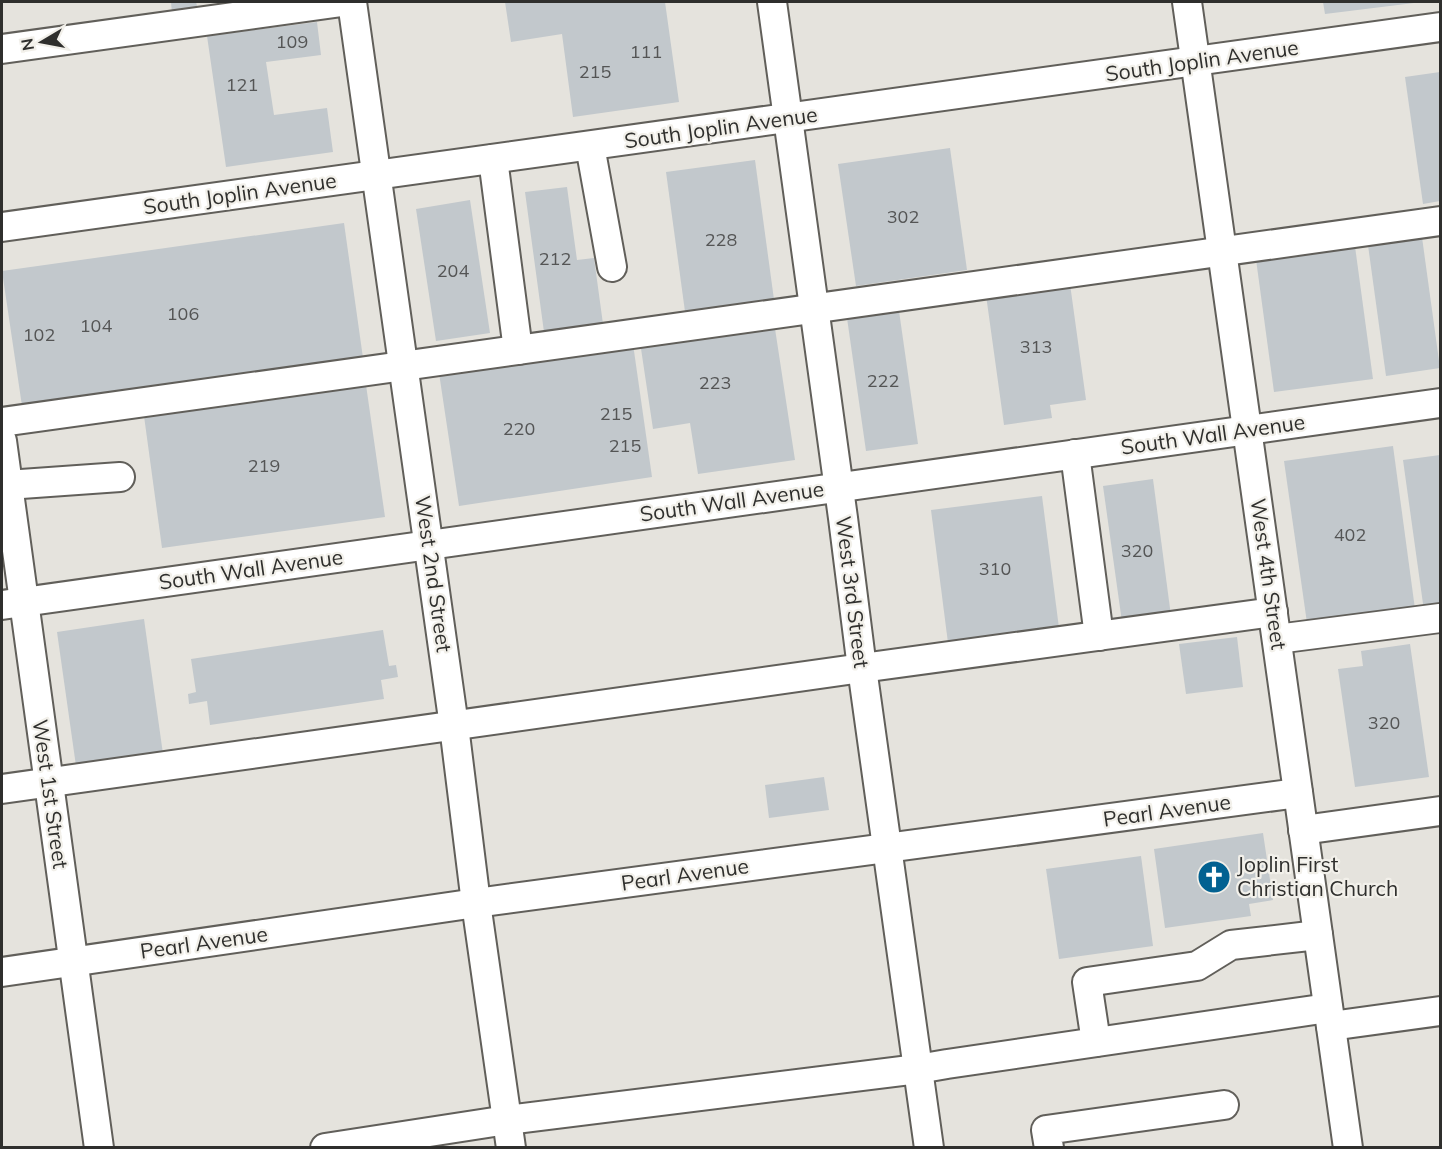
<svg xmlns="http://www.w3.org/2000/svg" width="1442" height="1149" viewBox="0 0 1442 1149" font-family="Mulish,sans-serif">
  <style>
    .building { fill: #c2c8cc }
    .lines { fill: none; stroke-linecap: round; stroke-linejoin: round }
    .minor-casing { stroke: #615f5a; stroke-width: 32 }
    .minor { stroke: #fff; stroke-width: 28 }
    .labels { text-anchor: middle; stroke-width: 4.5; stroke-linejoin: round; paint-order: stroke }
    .number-label { font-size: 18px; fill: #545555 }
    .street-label { font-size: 21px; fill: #2f2f2d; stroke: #f2f0ea }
    .poi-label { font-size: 21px; fill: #2f2f2d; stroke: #f2f0ea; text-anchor: start }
  </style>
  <rect width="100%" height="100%" fill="#e5e3dd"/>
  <!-- building -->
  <g class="building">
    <path d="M171,2H196L198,10L172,14Z"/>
    <path d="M505,2H665L679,102L573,117L562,34L511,42Z"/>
    <path d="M1323,2H1414V3L1325,14Z"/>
    <path d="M317,22L321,55L266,62L274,115L327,108L333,152L226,167L207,36Z"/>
    <path d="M1440,72V201L1423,204L1405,77Z"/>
    <path d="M950,148L967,270L856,286L838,164Z"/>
    <path d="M755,160L775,307L686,319L666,172Z"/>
    <path d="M567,187L577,260L594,258L603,324L544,332L525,192Z"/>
    <path d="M470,200L490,333L436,341L416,209Z"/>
    <path d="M344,223L363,358L22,406L2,271Z"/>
    <path d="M1421,230L1440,368L1386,376L1367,238Z"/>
    <path d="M1354,239L1373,379L1274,392L1255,252Z"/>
    <path d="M1070,284L1086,400L1050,405L1052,418L1004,425L986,295Z"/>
    <path d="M899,311L918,444L866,451L847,318Z"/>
    <path d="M774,322L795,460L698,474L690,423L653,429L640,342Z"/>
    <path d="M633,344L652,477L459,506L439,373Z"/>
    <path d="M366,385L385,517L162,548L144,416Z"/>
    <path d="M1393,446L1415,609L1307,623L1284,461Z"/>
    <path d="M1440,455V609L1424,611L1403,460Z"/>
    <path d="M1153,479L1171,616L1122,622L1103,486Z"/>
    <path d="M1042,496L1059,628L948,643L931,510Z"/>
    <path d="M144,619L164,761L77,773L57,632Z"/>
    <path d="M383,630L389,666L396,665L398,677L381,680L384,699L210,725L207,701L189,704L188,694L196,692L191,659Z"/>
    <path d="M1237,637L1243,687L1186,694L1179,644Z"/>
    <path d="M1410,644L1429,777L1355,787L1338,669L1363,666L1361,651Z"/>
    <path d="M824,777L829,810L769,818L765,785Z"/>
    <path d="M1263,833L1273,900L1249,904L1251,916L1165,928L1154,849Z"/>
    <path d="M1141,856L1153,946L1059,959L1046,869Z"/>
  </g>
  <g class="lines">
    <!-- minor casing -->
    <g class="minor-casing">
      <g id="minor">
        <path d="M352,2L454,726L476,903L511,1148"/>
        <path d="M772,2L843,518L862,668L929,1148"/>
        <path d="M1187,2L1348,1148"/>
        <path d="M2,49L342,2"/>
        <path d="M590,146L612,267"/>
        <path d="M493,159L518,350"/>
        <path d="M2,227L1440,27"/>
        <path d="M2,422L1440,221"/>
        <path d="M2,441L99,1148"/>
        <path d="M1075,454L1099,636"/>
        <path d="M7,485L120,477"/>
        <path d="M2,605L1440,403"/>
        <path d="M1277,639L1440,618"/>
        <path d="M2,789L862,668L1273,612"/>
        <path d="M1303,830L1440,811"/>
        <path d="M2,972L476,903L1298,793"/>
        <path d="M1331,1026L1440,1011"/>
        <path d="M1096,1042L1087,982L1197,966L1231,945L1318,935"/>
        <path d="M325,1148L507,1120L918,1069L947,1064L1328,1008"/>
        <path d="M1049,1148L1046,1130L1224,1105"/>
      </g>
    </g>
    <!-- minor -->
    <use href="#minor" class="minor"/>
  </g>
  <!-- icons -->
  <defs>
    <g id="church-disc" transform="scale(1.725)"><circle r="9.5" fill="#026191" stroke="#f2f0ea"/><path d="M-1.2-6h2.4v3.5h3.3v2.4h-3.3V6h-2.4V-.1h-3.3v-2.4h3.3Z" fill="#fff"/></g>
  </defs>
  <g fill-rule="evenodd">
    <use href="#church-disc" x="1214" y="877"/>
  </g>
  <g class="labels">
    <!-- number labels -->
    <g class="number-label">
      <text x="292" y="48">109</text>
      <text x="646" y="58">111</text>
      <text x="595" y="78">215</text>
      <text x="242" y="91">121</text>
      <text x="903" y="223">302</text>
      <text x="721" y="246">228</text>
      <text x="555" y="265">212</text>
      <text x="453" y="277">204</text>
      <text x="183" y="320">106</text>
      <text x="96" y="332">104</text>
      <text x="39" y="341">102</text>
      <text x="1036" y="353">313</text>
      <text x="883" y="387">222</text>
      <text x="715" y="389">223</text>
      <text x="616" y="420">215</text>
      <text x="519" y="435">220</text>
      <text x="625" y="452">215</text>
      <text x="264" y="472">219</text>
      <text x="1350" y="541">402</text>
      <text x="1137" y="557">320</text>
      <text x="995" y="575">310</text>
      <text x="1384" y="729">320</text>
    </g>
    <!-- street labels -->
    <g class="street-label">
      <text transform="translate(1202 61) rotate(-8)" y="7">South Joplin Avenue</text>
      <text transform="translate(721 128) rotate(-8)" y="7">South Joplin Avenue</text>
      <text transform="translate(240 194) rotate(-8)" y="7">South Joplin Avenue</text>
      <text transform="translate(1213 435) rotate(-8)" y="7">South Wall Avenue</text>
      <text transform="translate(732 502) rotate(-8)" y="7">South Wall Avenue</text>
      <text transform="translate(251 570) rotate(-8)" y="7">South Wall Avenue</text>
      <text transform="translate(433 574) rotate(82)" y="7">West 2nd Street</text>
      <text transform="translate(1268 574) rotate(82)" y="7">West 4th Street</text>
      <text transform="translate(852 592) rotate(83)" y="7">West 3rd Street</text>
      <text transform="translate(50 794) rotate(82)" y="7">West 1st Street</text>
      <text transform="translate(1167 811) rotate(-8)" y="7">Pearl Avenue</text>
      <text transform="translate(685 875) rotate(-8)" y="7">Pearl Avenue</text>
      <text transform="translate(204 943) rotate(-8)" y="7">Pearl Avenue</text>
    </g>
    <!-- poi labels -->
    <g class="poi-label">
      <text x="1237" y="872">Joplin First<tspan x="1237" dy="24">Christian Church</tspan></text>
    </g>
  </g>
  <!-- border -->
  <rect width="1442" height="1149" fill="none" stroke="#2f2f2d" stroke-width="6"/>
  <!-- north arrow -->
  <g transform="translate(42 42) rotate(260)" stroke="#f2f0ea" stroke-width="4.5" paint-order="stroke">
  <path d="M0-4.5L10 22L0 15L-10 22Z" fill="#2f2f2d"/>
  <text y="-9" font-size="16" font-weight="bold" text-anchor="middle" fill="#2f2f2d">N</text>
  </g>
</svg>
